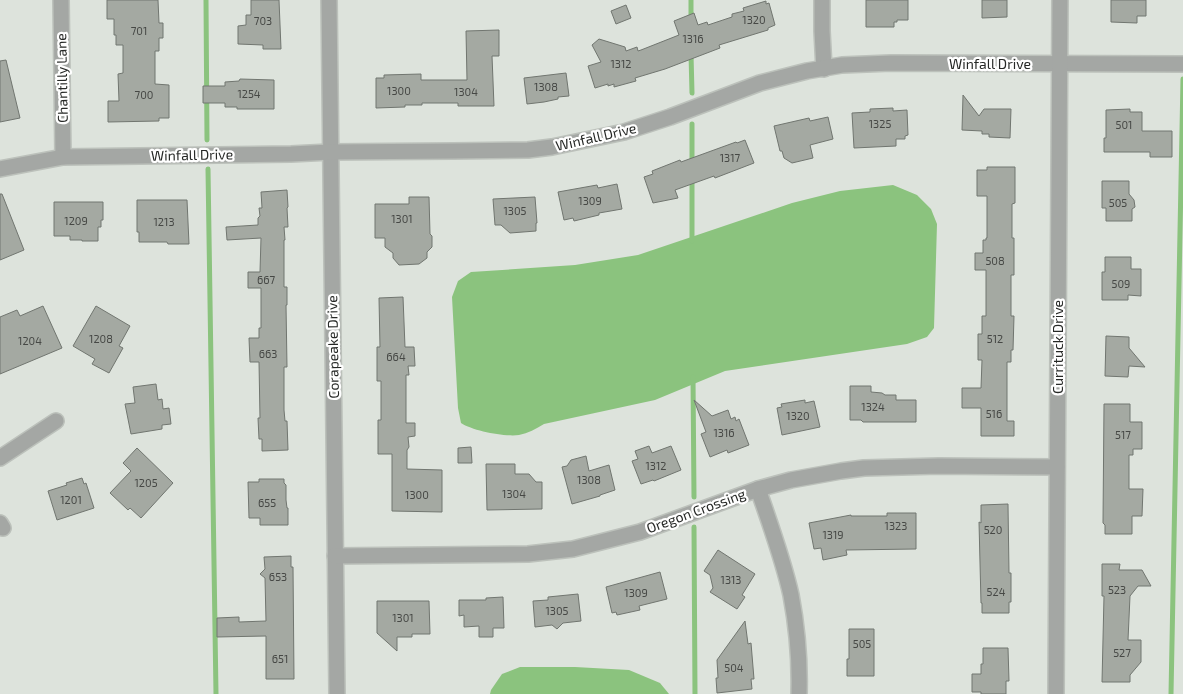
<svg xmlns="http://www.w3.org/2000/svg" width="1183" height="694" viewBox="0 0 1183 694" font-family="'Exo 2',sans-serif">
  <style>
    .water { fill: #8bc37e }
    .lines { fill: none; stroke-linecap: round; stroke-linejoin: round }
    .stream { stroke: #8bc37e; stroke-width: 5 }
    .building { fill: #a4a9a2; stroke: #717670 }
    .street-casing { stroke: #bcc1bb; stroke-width: 18 }
    .street { stroke: #a4a7a4; stroke-width: 15 }
    .labels { text-anchor: middle; stroke-width: 4.5; stroke-linejoin: round; paint-order: stroke }
    .number-label { font-size: 11px; fill: #464845 }
    .street-label { font-size: 14px; fill: #262826; stroke: #fff }
  </style>
  <rect width="100%" height="100%" fill="#dde3dc"/>
  <!-- water -->
  <g class="water">
    <path d="M893,185L917,195L931,209L937,224L934,328L927,337L907,344L725,371L655,400L544,424C536,429 528,433 519,435C505,437 473,431 461,423L458,408L452,297L458,281L471,272L575,265L638,255L792,203L840,191Z"/>
    <path d="M520,667H575L629,670L660,683L669,694H490L491,690L502,674Z"/>
  </g>
  <g class="lines">
    <!-- stream -->
    <g class="stream">
      <path d="M206,0L207,140"/>
      <path d="M691,0V20"/>
      <path d="M691,54L692,93"/>
      <path d="M692,124V164"/>
      <path d="M208,169L216,694"/>
      <path d="M692,177V241"/>
      <path d="M693,377L694,497"/>
      <path d="M694,527L695,694"/>
      <path d="M1171,694L1183,79"/>
    </g>
  </g>
  <!-- building -->
  <g class="building">
    <path d="M107,0H158L159,23H163V38H159V51H155V84L169,85V118H159V121L108,122V101H119L118,74L123,73V45H116V35H114V19H107Z"/>
    <path d="M251,0H279L281,49H263V45L238,44V26L246,25V15H251Z"/>
    <path d="M866,0H908V20H897V22H894V27H866Z"/>
    <path d="M982,0H1007V17L982,18Z"/>
    <path d="M1111,0H1146V16H1137V23L1111,22Z"/>
    <path d="M766,1V4L769,3L775,25L768,28V30L719,45L720,48L665,69L635,78L636,81L614,87V84L608,86V84L595,88L588,66L601,62L592,45L599,39L625,47L626,51L637,47L638,51L641,50L679,35L674,21L694,13L698,25L707,22L708,25L732,17V14L744,11L743,8Z"/>
    <path d="M626,5L631,18L616,24L611,11Z"/>
    <path d="M499,30V56H492L494,106H458V103H422V105H405V107L376,108V78H384V75L421,74V80H467L466,31Z"/>
    <path d="M6,60L20,118L0,122V61Z"/>
    <path d="M566,73L569,96L558,97V99L544,102L527,104L524,78Z"/>
    <path d="M240,79L274,80V109H237V107H225V103H203V86H225V82L239,81Z"/>
    <path d="M963,95L979,116L984,109H1011L1010,138L989,137V134H982V131L962,130Z"/>
    <path d="M893,108V111L907,110L908,135L905,136V139H896V146L854,148L852,113L870,112V109Z"/>
    <path d="M1130,109V112H1142V131H1172V157H1150V152H1104V138H1106V110Z"/>
    <path d="M828,117L833,139L810,145L813,158L792,163L784,158L782,151H780L774,126L809,118L810,121Z"/>
    <path d="M745,140L754,163L715,178L714,176L675,190L678,198L653,203L644,177L653,174L652,171L680,160L681,162L736,142L737,143Z"/>
    <path d="M987,167H1015V203L1012,204V238H1014V275H1011V316H1014L1013,350H1011V362H1007V421H1014V436H981V408H962V388H981L982,360H978V334H982V316H986V270H975V253H983V240H986V238H987V196H977V170H987Z"/>
    <path d="M1102,181H1129V194L1134,200L1135,207L1132,209V221H1106V208H1102Z"/>
    <path d="M617,184L622,209L599,213V215L574,221L573,218L564,220L558,192L597,185L598,188Z"/>
    <path d="M287,190L288,207L287,208L288,227H284L285,240H284V287H287V305H286L287,367H284V410L285,421H287L288,450L262,451V439H259L258,418H260L259,362H250L249,338H259V328H261V288H248V272H260L261,238L227,240L226,227L258,225V218L260,216L259,208H262L261,192Z"/>
    <path d="M0,194H2L24,250L0,260Z"/>
    <path d="M409,197H429L430,234L432,236V247L427,252V258L419,264L399,265L393,258V253L385,247V238H375V204H409Z"/>
    <path d="M535,197L537,223H536V231L510,233L501,225H495L493,199Z"/>
    <path d="M137,200H187L189,244H168L167,242H139V232H137Z"/>
    <path d="M54,202H103V220H101V227H98V241H82V240H70V236H54Z"/>
    <path d="M1105,257H1131V269H1141V296L1128,295V300H1102V272H1105Z"/>
    <path d="M403,297L405,347H414L415,366H408L409,375H406V423H415V436L408,437L409,447L407,450V469L442,470V512L392,511V454H378V420H381V381H377V347H380L379,298Z"/>
    <path d="M43,306L62,348L0,374V317L17,310L20,316Z"/>
    <path d="M96,306L130,326L119,346L123,348L109,373L92,364L95,359L73,346Z"/>
    <path d="M1106,336L1129,337V348L1145,367L1129,366L1128,377L1105,376Z"/>
    <path d="M156,384L158,400L162,399L163,409L169,408L171,424L162,425V429L131,434L125,404L135,403L133,387Z"/>
    <path d="M850,386H871V392L882,393L885,395H896V400H916V422H863L861,420H850Z"/>
    <path d="M694,400L712,416L728,410L731,419L735,417L736,421L739,419L749,445L728,453L727,450L710,457L701,434L706,432Z"/>
    <path d="M805,400V403L814,401L820,427L782,435L777,408L782,407L781,404Z"/>
    <path d="M1104,404H1130V422H1142V449H1133V455H1129V489H1143L1142,516H1132V534H1105V525L1103,523Z"/>
    <path d="M649,446L652,453L671,446L681,470L654,481L653,480L641,484L632,461L638,459L635,451Z"/>
    <path d="M471,447L472,463H458V448Z"/>
    <path d="M137,448L173,483L141,518L130,508L128,510L110,493L131,471L123,463Z"/>
    <path d="M586,456L589,471L609,465L615,490L600,495V496L572,504L562,467L567,466L571,460Z"/>
    <path d="M486,464H515V474H529L536,482H542V509L487,510Z"/>
    <path d="M82,478L84,484L86,483L94,508L57,520L48,491L67,485L66,483Z"/>
    <path d="M259,479H284V483L286,485V500L287,508H288V525H260V518H249L248,482H259Z"/>
    <path d="M1008,504L1009,573H1011V602H1009V613H982V603H981L979,522L981,523V505Z"/>
    <path d="M887,513H916V549L846,550L847,555L823,560L821,548L814,549L809,523L851,515V516H887Z"/>
    <path d="M718,550L755,574L742,595L745,597L737,609L710,592L713,588L710,575L704,571Z"/>
    <path d="M291,556V567H293L294,679H266V636L217,637V618L239,617V622L266,621L265,578L260,574L265,569L264,557Z"/>
    <path d="M1102,564H1120L1119,570H1142L1151,586H1138L1130,596L1128,640H1141V662L1130,675V682H1102L1104,596H1102Z"/>
    <path d="M660,572L667,599L639,606L640,610L617,615L616,612L612,613L606,587Z"/>
    <path d="M578,594L581,621L563,623L557,629L552,625L535,627L533,601L548,600V597Z"/>
    <path d="M503,597L504,628H493V637H479V626L464,627V615L459,616V600H486V598Z"/>
    <path d="M377,601H429L430,634H412V637H397V651L377,633Z"/>
    <path d="M745,621L748,644L751,643L754,679H751L752,689L717,693L716,678H718L717,660Z"/>
    <path d="M849,629H874V676H847V659H849Z"/>
    <path d="M983,648H1008L1009,681H1006V694H981V692H972V674H981V664H983Z"/>
  </g>
  <g class="lines">
    <!-- street casing -->
    <g class="street-casing">
      <g id="street">
        <path d="M61,0L63,157"/>
        <path d="M329,0L337,694"/>
        <path d="M822,0V31L824,69"/>
        <path d="M0,169L63,157L291,154L330,152L453,151L528,150L552,147L624,132L670,117L760,83L807,71L842,65L891,63L1183,64"/>
        <path d="M0,458L56,421"/>
        <path d="M758,489C770,524 783,559 791,595C797,627 800,661 799,694"/>
        <path d="M0,523L3,528"/>
        <path d="M335,556L528,554L573,549L640,532L758,489L791,480L841,471L864,468L939,466L1057,467"/>
        <path d="M1056,694L1060,0"/>
      </g>
    </g>
    <!-- street -->
    <use href="#street" class="street"/>
  </g>
  <g class="labels">
    <!-- number labels -->
    <g class="number-label">
      <text x="754" y="24">1320</text>
      <text x="263" y="25">703</text>
      <text x="139" y="35">701</text>
      <text x="693" y="43">1316</text>
      <text x="621" y="68">1312</text>
      <text x="546" y="91">1308</text>
      <text x="399" y="95">1300</text>
      <text x="466" y="96">1304</text>
      <text x="249" y="98">1254</text>
      <text x="144" y="99">700</text>
      <text x="880" y="128">1325</text>
      <text x="1124" y="129">501</text>
      <text x="730" y="162">1317</text>
      <text x="590" y="205">1309</text>
      <text x="1118" y="207">505</text>
      <text x="515" y="215">1305</text>
      <text x="402" y="223">1301</text>
      <text x="76" y="225">1209</text>
      <text x="164" y="226">1213</text>
      <text x="995" y="265">508</text>
      <text x="266" y="284">667</text>
      <text x="1121" y="288">509</text>
      <text x="101" y="343">1208</text>
      <text x="995" y="343">512</text>
      <text x="30" y="345">1204</text>
      <text x="268" y="358">663</text>
      <text x="396" y="361">664</text>
      <text x="873" y="411">1324</text>
      <text x="994" y="418">516</text>
      <text x="798" y="420">1320</text>
      <text x="724" y="437">1316</text>
      <text x="1123" y="439">517</text>
      <text x="656" y="470">1312</text>
      <text x="589" y="484">1308</text>
      <text x="146" y="487">1205</text>
      <text x="514" y="498">1304</text>
      <text x="417" y="499">1300</text>
      <text x="71" y="504">1201</text>
      <text x="267" y="507">655</text>
      <text x="896" y="530">1323</text>
      <text x="993" y="534">520</text>
      <text x="833" y="539">1319</text>
      <text x="278" y="581">653</text>
      <text x="731" y="584">1313</text>
      <text x="1117" y="594">523</text>
      <text x="996" y="596">524</text>
      <text x="636" y="597">1309</text>
      <text x="557" y="615">1305</text>
      <text x="403" y="622">1301</text>
      <text x="862" y="648">505</text>
      <text x="1122" y="657">527</text>
      <text x="280" y="663">651</text>
      <text x="734" y="672">504</text>
    </g>
    <!-- street labels -->
    <g class="street-label">
      <text x="990" y="69">Winfall Drive</text>
      <text transform="translate(62 78) rotate(-91)" y="5">Chantilly Lane</text>
      <text transform="translate(596 137) rotate(-13)" y="5">Winfall Drive</text>
      <text transform="translate(192 155) rotate(-1)" y="5">Winfall Drive</text>
      <text transform="translate(333 347) rotate(-91)" y="5">Corapeake Drive</text>
      <text transform="translate(1058 347) rotate(-90)" y="5">Currituck Drive</text>
      <text transform="translate(696 511) rotate(-20)" y="5">Oregon Crossing</text>
    </g>
  </g>
</svg>
